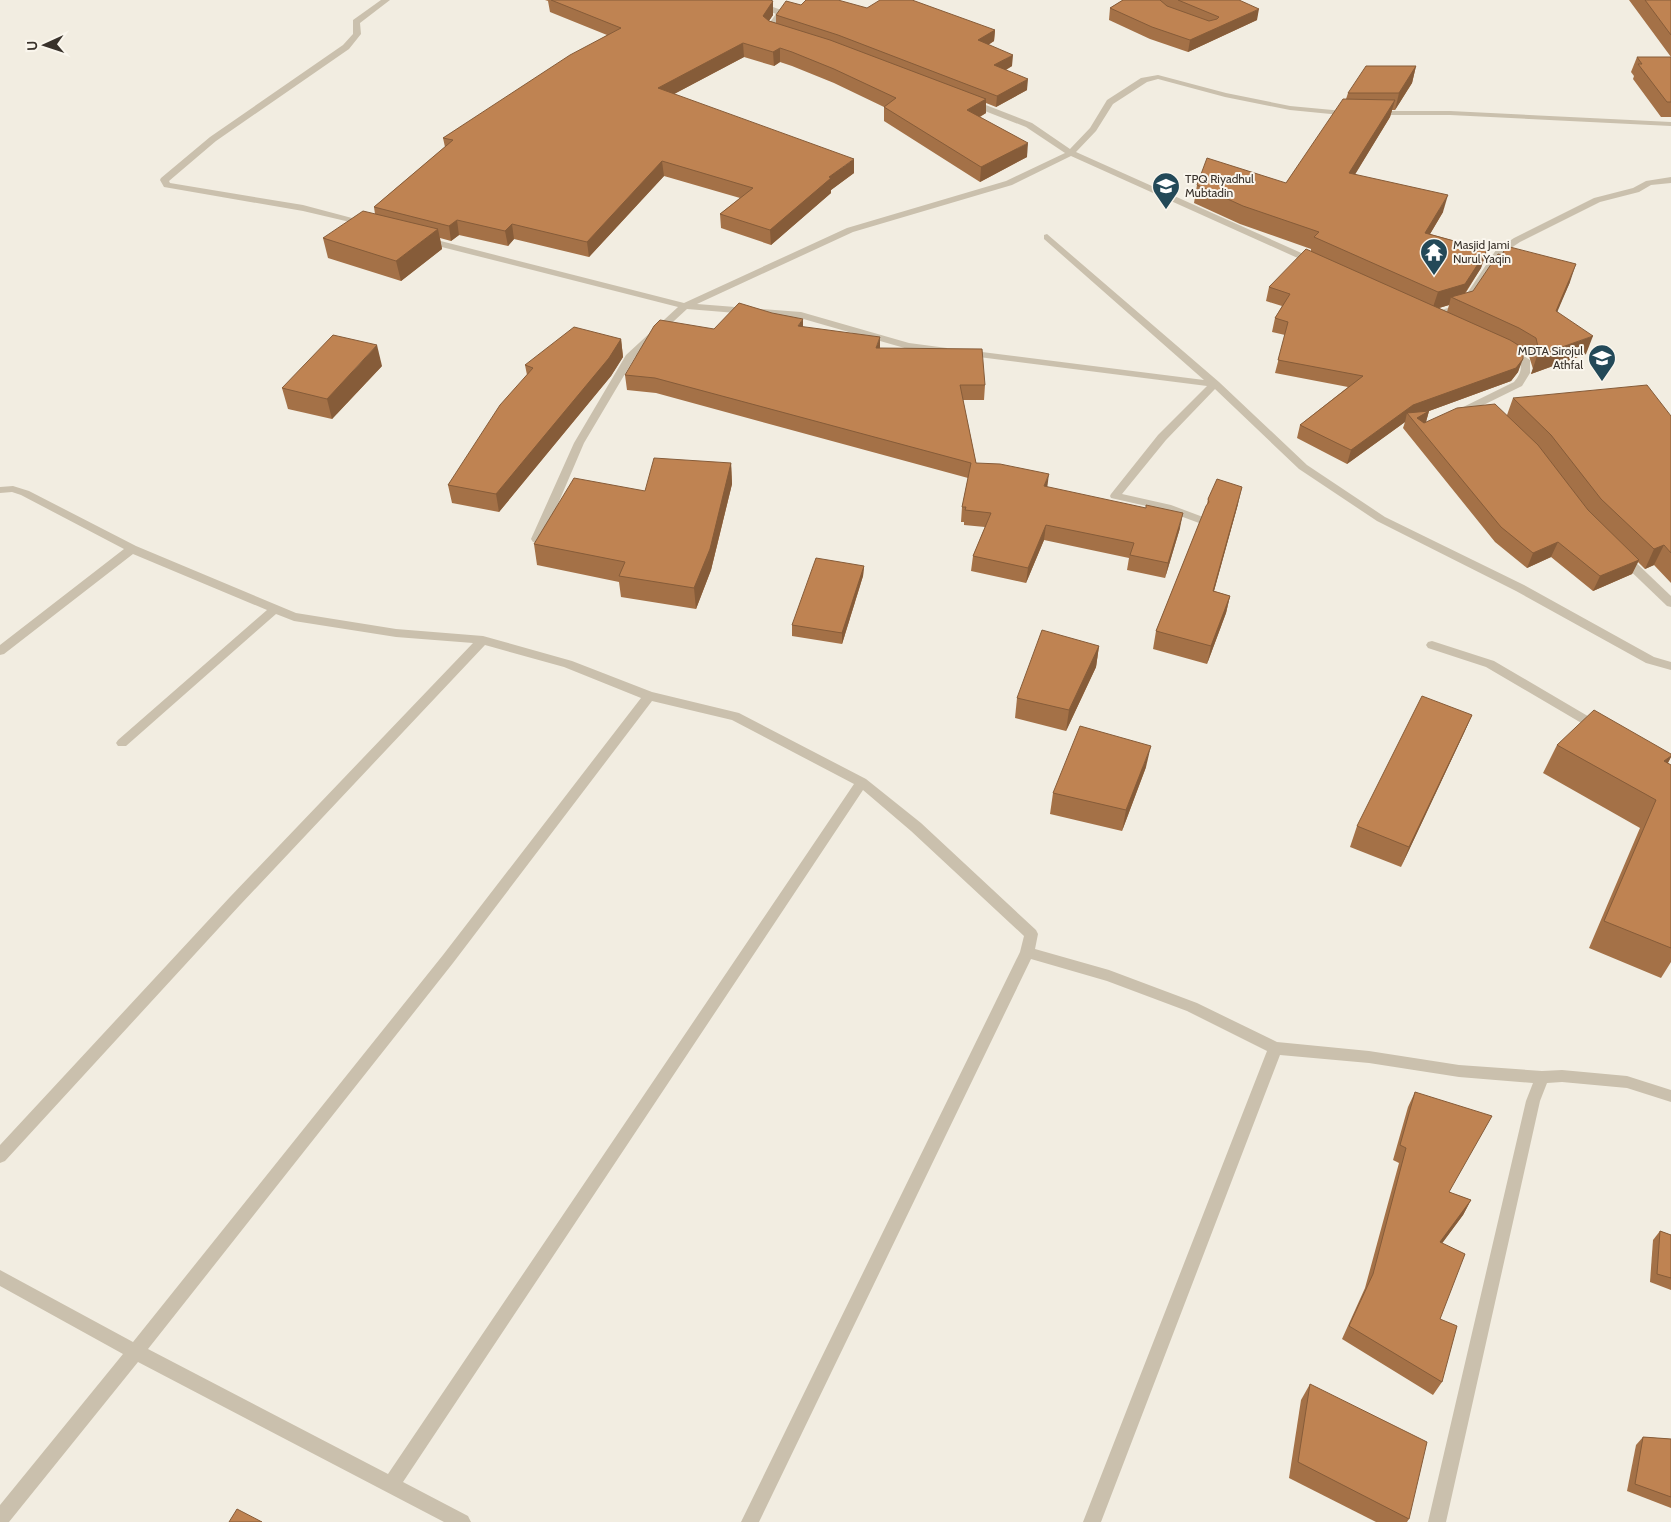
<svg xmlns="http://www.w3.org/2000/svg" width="1671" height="1522" viewBox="0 0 1671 1522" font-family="Cabin,sans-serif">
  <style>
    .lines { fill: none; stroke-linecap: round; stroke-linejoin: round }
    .street { fill: #cac0ad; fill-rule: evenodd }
    .wall { fill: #a47147; fill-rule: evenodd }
    .shaded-wall { fill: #865c39 }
    .building { fill: #bf8352; stroke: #865c39 }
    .labels { text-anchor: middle; stroke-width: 4; stroke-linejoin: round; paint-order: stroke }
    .far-poi-label { font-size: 12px; fill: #39322b; stroke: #faf6ed; text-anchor: start }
  </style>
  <rect width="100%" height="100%" fill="#f2ede1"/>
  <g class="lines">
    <!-- street -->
    <g class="street">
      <path d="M381,0H390L360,23L361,34L349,49L216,141L169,181L170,183L303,205L367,222V226L303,211L164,187L160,180L161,178L210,137L343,45L353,34V20Z"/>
      <path d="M743,0H754L784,11L785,13L773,28L778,30V34H772L765,29L776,14Z"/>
      <path d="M1158,75L1226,93L1290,106L1354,112V116H1351L1290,110L1225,97L1158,79L1147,82L1113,104L1096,131L1076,152L1317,260V264H1311L1071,156L1012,185L853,232L697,304L801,312L909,343L947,348V352L908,349L800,318L687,309L635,357L584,443L543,539L541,542H533L531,539L574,443L626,355L678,307L422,242V238L425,237L684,303L847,228L1006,181L1065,153L1026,127L967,104V100H973L1032,123L1070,149L1090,128L1107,100L1141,78Z"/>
      <path d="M1371,111H1450L1671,122V126L1450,115H1371Z"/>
      <path d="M1671,177V183L1651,185L1639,192L1600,202L1520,242L1502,254L1466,308L1431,318L1426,315L1460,304L1496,250L1514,238L1594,198L1633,188L1646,181Z"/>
      <path d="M1047,234L1219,382L1307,465L1385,517L1524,585L1654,657L1671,662V670L1646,663L1516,591L1377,521L1299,469L1215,389L1166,440L1122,494L1171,505L1203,517L1204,519L1203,521L1199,523L1164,510L1111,498L1110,496L1111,494L1158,435L1207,386L963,355V351L966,350L1204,380L1044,239V235Z"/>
      <path d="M1510,347L1530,360V373L1522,386L1461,416H1453V412L1514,382C1520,375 1522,370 1520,361L1505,350Z"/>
      <path d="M13,486L29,491L136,546L296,613L396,629L483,636L572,661L652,692L739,713L866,779L921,823L1036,930L1038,934L1035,949L1109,970L1197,1003L1277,1042L1369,1051L1459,1065L1542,1071L1562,1070L1627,1076L1671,1090V1102L1627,1088L1562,1082L1547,1083L1540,1101L1446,1522H1428L1526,1101L1533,1083L1459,1077L1369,1063L1280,1055L1101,1522H1083L1267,1051L1187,1011L1107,981L1031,959L759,1522H741L1020,952L1024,936L911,831L863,790L403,1482L468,1516L471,1522H444L138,1362L9,1522H0V1505L123,1354L0,1286V1270L133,1342L443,955L641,698L564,667L485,645L240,905L5,1161L0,1163V1145L230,897L473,643L396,637L294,621L276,614L126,746H118L116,743L118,740L267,610L133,554L4,654L0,655V645L124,549L21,495L12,492L0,493V487ZM652,701L732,720L854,784L388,1474L148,1349L453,963Z"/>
      <path d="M1623,553L1627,554L1671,596V607L1667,606L1619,560L1617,557L1619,554Z"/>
      <path d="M1432,641L1494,661L1603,725L1605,728L1599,732L1595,731L1486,667L1428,648L1426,645L1428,642Z"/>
    </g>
  </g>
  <!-- wall -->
  <g class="wall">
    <path d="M545,0H770L773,15L769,21L776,23V15L801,5L867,8L995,30L994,41L988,45L1012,66L1006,70L1027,90L996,107L986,103V113L980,117L1027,157L980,182L884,121V107L834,83L792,66L780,62L774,66L744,57L674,94L854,173L831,190V193L771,245L721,228L720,214L740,198L664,176L589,257L514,239L508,246L459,235L451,241L440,238L442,249L401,281L328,258L323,238L375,214L374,207L445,147L443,138L607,35L550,12L548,1Z"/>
    <path d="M1123,0H1239L1257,20L1188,52L1150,39L1109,20L1110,8Z"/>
    <path d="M1629,0H1671V117H1661L1633,79L1634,76L1631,72L1637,57H1671Z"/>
    <path d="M1416,66L1412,83L1395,110H1392L1390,117L1355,174L1443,212L1430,234L1487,250L1481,268L1465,294L1570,282L1557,311L1586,354L1531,374L1533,369L1529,356L1523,353L1518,372L1511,381L1429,411L1426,422L1507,415L1513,398L1671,416V583L1654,565L1645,569L1638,562L1632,574L1593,591L1551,557L1527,568L1495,542L1403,428L1405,422L1347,464L1297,438L1300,425L1348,387L1275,373L1285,335L1272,332L1275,318L1282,306L1266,301L1269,287L1311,251V249L1240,224L1194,203L1197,185L1286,183L1346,99L1348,93ZM1449,305L1447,312L1439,308Z"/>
    <path d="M803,327L880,348L985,385L984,400H963L976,463L1047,487L1180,528L1165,578L1127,570L1129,558L1044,540L1026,583L971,571L973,556L985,527L964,525V522H961L962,507L968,478L656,393L627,390L625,375L714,329Z"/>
    <path d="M621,339L623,357L611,376L499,512L452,503L448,485L527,375L525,365Z"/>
    <path d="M382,366L332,419L288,409L282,388Z"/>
    <path d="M731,463L732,484L711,570L696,609L621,597L619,582L537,565L534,544L645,491Z"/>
    <path d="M1208,499L1238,504L1214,591L1230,596L1226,613L1207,664L1153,649L1156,631L1207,504Z"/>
    <path d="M864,566L863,576L842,644L792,636V625Z"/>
    <path d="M1099,646L1096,667L1066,731L1015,718L1017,698Z"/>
    <path d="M1472,715L1463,735L1401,867L1350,847L1357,826Z"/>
    <path d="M1557,745L1671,754V757L1668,763L1671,765V962L1661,978L1589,948L1640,828L1543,773Z"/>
    <path d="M1146,767L1122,831L1050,814L1053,793Z"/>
    <path d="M1415,1092L1449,1192L1471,1200L1463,1215L1442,1243L1440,1319L1442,1382L1433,1395L1342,1339L1365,1288L1399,1163L1393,1160L1408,1107Z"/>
    <path d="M1660,1231L1671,1235V1290L1650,1282L1653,1240Z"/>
    <path d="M1310,1384L1409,1519L1407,1522H1376L1289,1478L1301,1400Z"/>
    <path d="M1643,1437L1671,1439V1508L1627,1491L1636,1445Z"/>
  </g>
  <!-- shaded-wall -->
  <g class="shaded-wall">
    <path d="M773,1V15L763,29V16Z"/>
    <path d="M1259,9L1257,20L1188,52L1190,40Z"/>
    <path d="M995,30L994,41L977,52L978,40Z"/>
    <path d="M743,43L744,57L659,102L658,88Z"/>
    <path d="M780,48V62L774,66L773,52Z"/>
    <path d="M1013,55L1012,66L993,77L994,65Z"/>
    <path d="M1416,66L1412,83L1395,110L1399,93Z"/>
    <path d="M1028,79L1027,90L996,107L997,96Z"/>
    <path d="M986,99V113L966,124L967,110Z"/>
    <path d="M1395,100L1390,117L1345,191L1349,173Z"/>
    <path d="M1028,143L1027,157L980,182L981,167Z"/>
    <path d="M854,159V173L831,190V193L771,245L770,230L829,177Z"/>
    <path d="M662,161L664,176L589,257L587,242Z"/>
    <path d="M1448,195L1443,212L1420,251L1425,233Z"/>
    <path d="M457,220L459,235L451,241L449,226Z"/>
    <path d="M512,224L514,239L508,246L505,231Z"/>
    <path d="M438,229L442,249L401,281L396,261Z"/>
    <path d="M1487,250L1481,268L1459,302V301L1451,297L1449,305L1432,310L1438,292Z"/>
    <path d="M1576,264L1570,282L1550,329L1556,311Z"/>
    <path d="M803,319V333L798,326Z"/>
    <path d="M1593,336L1586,354L1531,374L1537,356Z"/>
    <path d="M880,337V352L876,348Z"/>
    <path d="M621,339L623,357L611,376L499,512L496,494Z"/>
    <path d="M377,345L382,366L332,419L327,399Z"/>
    <path d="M1523,359L1518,372L1511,381L1429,411L1425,425L1407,413L1405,422L1347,464L1351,450L1413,405Z"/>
    <path d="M731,463L732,484L711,570L696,609L694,588Z"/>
    <path d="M1049,474L1047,489L1044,486Z"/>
    <path d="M1242,487L1238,504L1209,609L1213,591Z"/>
    <path d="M1183,513L1180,528L1165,578L1168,563Z"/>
    <path d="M1046,525L1044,540L1026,583L1028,568Z"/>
    <path d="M1558,542L1551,557L1527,568L1533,553Z"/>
    <path d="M1664,545L1654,565L1645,569L1654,549Z"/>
    <path d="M1639,560L1632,574L1593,591L1600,576Z"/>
    <path d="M864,566L863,576L842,644V633Z"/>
    <path d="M1230,596L1226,613L1207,664L1211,646Z"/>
    <path d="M1099,646L1096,667L1066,731L1069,710Z"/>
    <path d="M1472,715L1463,735L1401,867L1409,847Z"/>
    <path d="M1151,746L1146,767L1122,831L1126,810Z"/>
    <path d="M1671,756V757L1657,782L1664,761Z"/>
    <path d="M1471,1200L1463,1215L1432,1257L1440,1242Z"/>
  </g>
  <!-- building -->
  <g class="building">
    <path d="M551,0H770L773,1L763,16L769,21L830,40L986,99L967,110L1028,143L981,167L884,107L896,98L834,69L792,52L780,48L773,52L743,43L658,88L854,159L829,177L831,178L770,230L720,214L753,188L662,161L587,242L512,224L505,231L457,220L449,226L374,207L453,140L443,138L570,55L621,28Z"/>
    <path d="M806,0H838L867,8L880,0H912L995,30L978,40L1013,55L994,65L1028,79L997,96L838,35L776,15L786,1L801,5Z"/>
    <path d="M1123,0H1160L1167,6L1209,21L1217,19L1219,17L1178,0H1239L1259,9L1190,40L1152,27L1110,8Z"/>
    <path d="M1645,0H1671V35Z"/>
    <path d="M1637,57H1671V102H1667L1638,64H1642Z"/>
    <path d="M1366,66H1416L1399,93H1348Z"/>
    <path d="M1343,99L1395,100L1349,173L1448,195L1425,233L1487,250L1465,284L1438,292L1314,237L1319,232L1243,206L1197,185L1207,158L1286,183Z"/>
    <path d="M363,211L438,229L396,261L323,238Z"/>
    <path d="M1506,246L1576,264L1556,311L1593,336L1537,356L1539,351L1536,338L1519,328L1451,297L1473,291L1498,254L1502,255Z"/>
    <path d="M1306,249L1510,340L1523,348V359L1516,368L1413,405L1351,450L1300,425L1363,376L1278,360L1288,322L1275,318L1290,294L1269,287Z"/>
    <path d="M739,303L772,313L803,319L798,326L880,337L876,348L982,349L985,385H960L976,463L1000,464L1049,474L1044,486L1146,508V505L1183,513L1168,563L1130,555L1134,543L1046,525L1028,568L973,556L991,513L965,510L966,507H962L971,463L655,378L625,375L654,326L660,320L714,329Z"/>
    <path d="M574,327L621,339L609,358L496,494L448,485L500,405L533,368L525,365Z"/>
    <path d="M333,335L377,345L327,399L282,388Z"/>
    <path d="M1647,385L1671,416V553L1664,545L1654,549L1601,499L1551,435L1513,398Z"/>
    <path d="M1495,404L1538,445L1588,510L1639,560L1600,576L1558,542L1533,553L1501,527L1407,413L1429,411L1417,418L1424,423L1457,408Z"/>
    <path d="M654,458L731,463L710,549L694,588L619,576L625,562L534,544L574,478L645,491Z"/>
    <path d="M1217,479L1242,487L1213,591L1230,596L1211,646L1156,631L1206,506L1209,502L1208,499Z"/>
    <path d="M816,558L864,566L842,633L792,625Z"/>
    <path d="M1042,630L1099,646L1069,710L1017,698Z"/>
    <path d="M1422,696L1472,715L1409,847L1357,826Z"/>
    <path d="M1594,710L1671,754V756L1664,761L1671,765V948L1604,921L1656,800L1557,745Z"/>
    <path d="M1080,726L1151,746L1126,810L1053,793Z"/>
    <path d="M1415,1092L1492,1116L1449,1192L1471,1200L1440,1242L1465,1254L1440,1319L1457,1326L1442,1382L1349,1326L1373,1274L1406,1148L1400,1145Z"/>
    <path d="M1660,1231L1671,1235V1278L1657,1274Z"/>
    <path d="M1310,1384L1427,1442L1409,1519L1298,1462Z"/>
    <path d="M1643,1437L1671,1439V1497L1635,1484Z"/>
    <path d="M237,1509L262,1522H229Z"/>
  </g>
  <!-- icons -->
  <defs>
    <g id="school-pin" transform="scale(1.4375)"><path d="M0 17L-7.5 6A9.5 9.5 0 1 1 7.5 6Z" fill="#234958" stroke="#faf6ed"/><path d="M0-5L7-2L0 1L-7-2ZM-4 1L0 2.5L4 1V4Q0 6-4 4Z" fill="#fff"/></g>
    <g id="temple-pin" transform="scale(1.4375)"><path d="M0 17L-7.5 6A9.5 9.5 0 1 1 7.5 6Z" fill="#234958" stroke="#faf6ed"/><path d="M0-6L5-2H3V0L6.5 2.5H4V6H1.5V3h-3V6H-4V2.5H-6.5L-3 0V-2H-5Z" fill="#fff"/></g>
  </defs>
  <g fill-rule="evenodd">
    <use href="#school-pin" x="1166" y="186"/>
    <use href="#temple-pin" x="1434" y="252"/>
    <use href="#school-pin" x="1602" y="358"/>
  </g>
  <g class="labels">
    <!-- far-poi labels -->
    <g class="far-poi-label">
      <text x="1185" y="183">TPQ Riyadhul<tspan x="1185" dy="14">Mubtadin</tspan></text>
      <text x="1453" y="249">Masjid Jami<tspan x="1453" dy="14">Nurul Yaqin</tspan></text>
      <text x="1583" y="355" text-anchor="end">MDTA Sirojul<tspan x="1583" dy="14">Athfal</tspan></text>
    </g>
  </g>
  <!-- north arrow -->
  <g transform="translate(45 45) rotate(267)" stroke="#faf6ed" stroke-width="4" paint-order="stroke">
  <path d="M0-4L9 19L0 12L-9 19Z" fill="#39322b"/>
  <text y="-8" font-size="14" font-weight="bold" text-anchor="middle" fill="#39322b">U</text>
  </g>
</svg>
